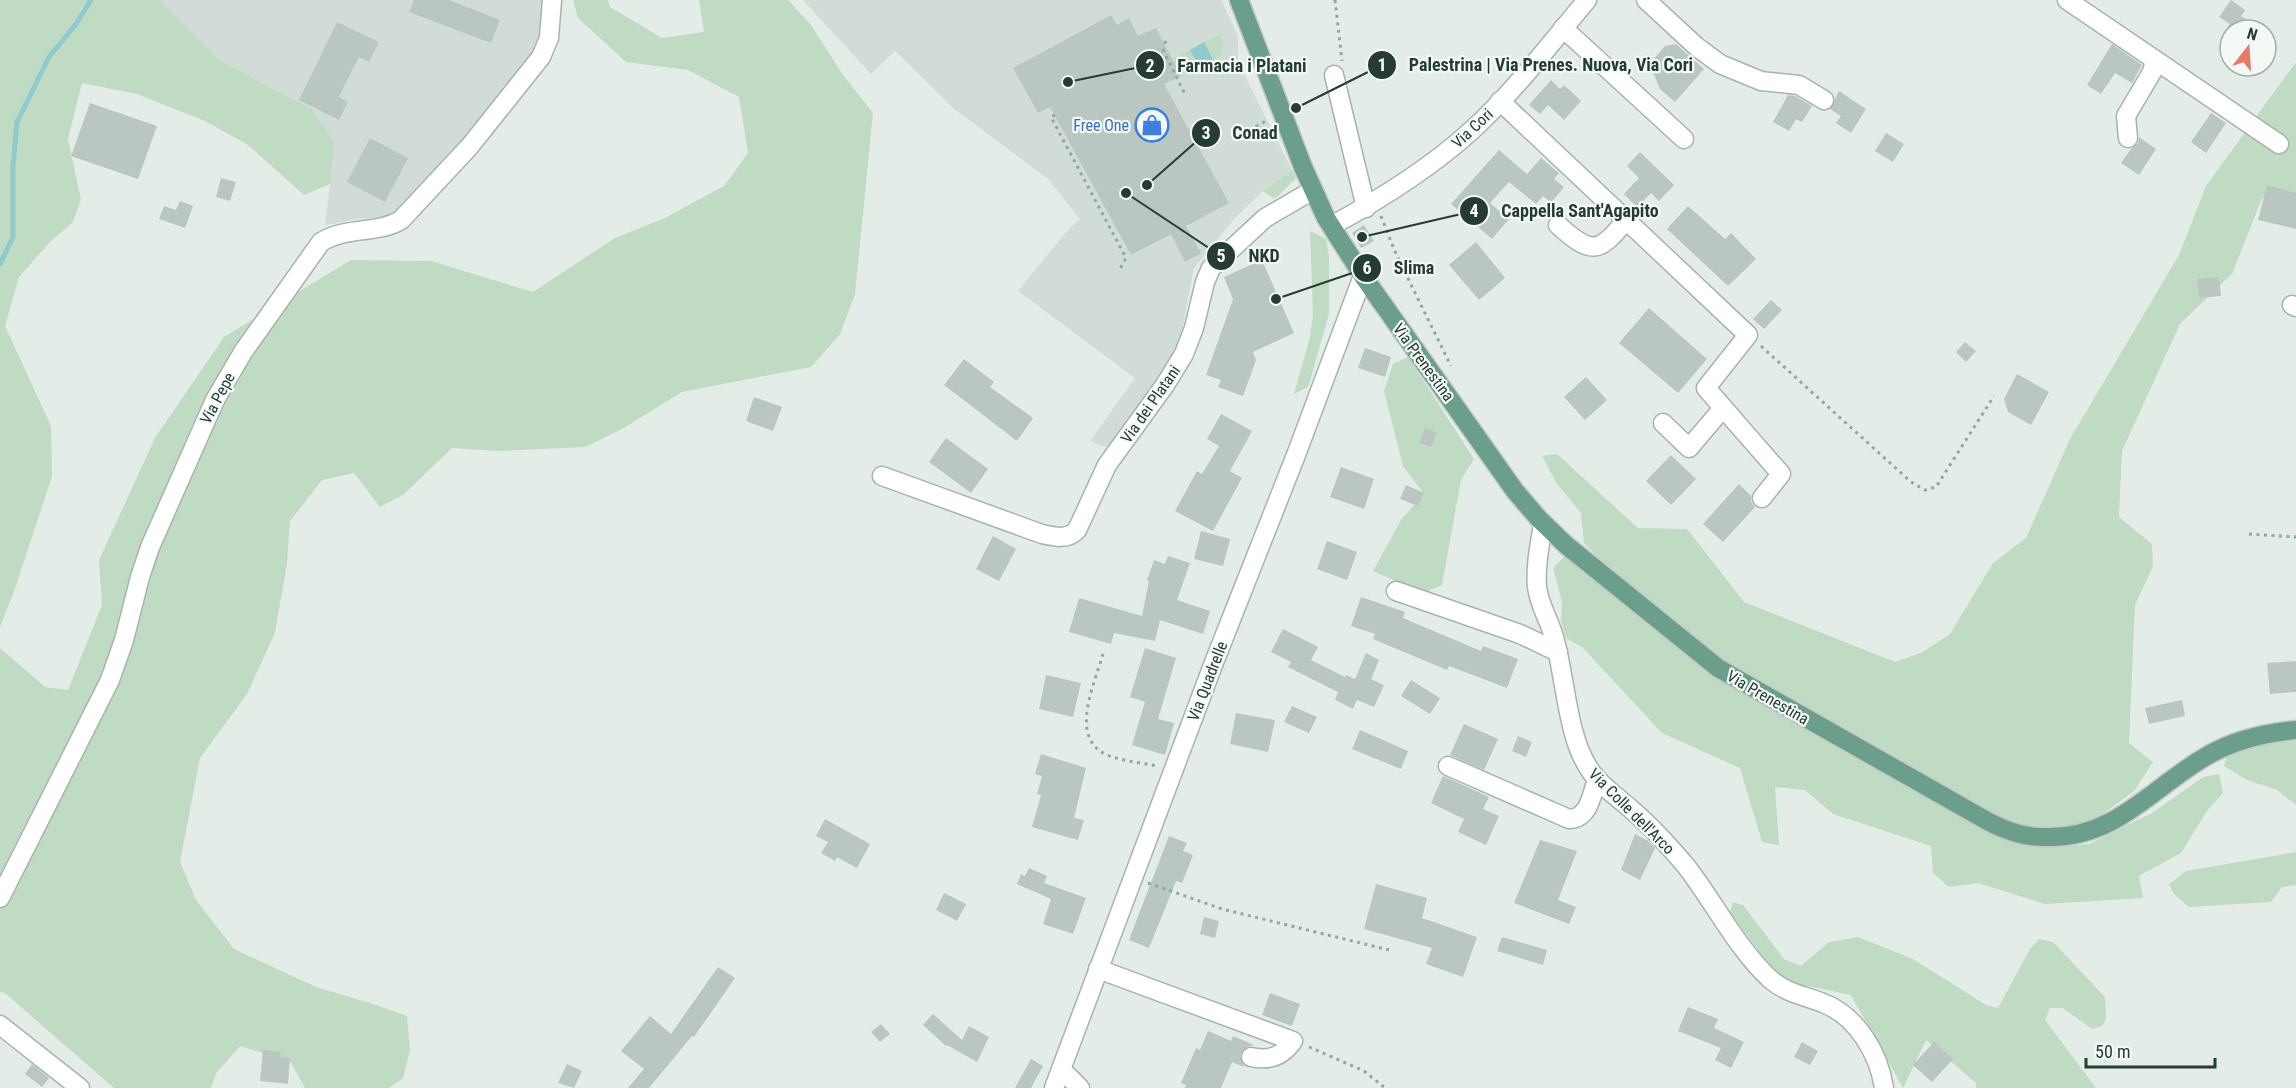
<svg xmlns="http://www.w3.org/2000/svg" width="2296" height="1088" viewBox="0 0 2296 1088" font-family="'Roboto Condensed',sans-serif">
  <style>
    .built { fill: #d2dcd6 }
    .green { fill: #bfdbc3 }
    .water { fill: #91cacd }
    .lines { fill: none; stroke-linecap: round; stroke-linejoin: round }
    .stream { stroke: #91cacd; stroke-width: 5 }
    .building { fill: #b9c7c0 }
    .minor-casing { stroke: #a7b4ae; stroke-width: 21 }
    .major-casing { stroke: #c2c8c6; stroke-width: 21 }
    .path { stroke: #87ad9d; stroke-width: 3; stroke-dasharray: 3 4.5; stroke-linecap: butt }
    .minor { stroke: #fff; stroke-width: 18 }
    .major { stroke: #6c9e8c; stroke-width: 18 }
    .labels { text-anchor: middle; stroke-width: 4.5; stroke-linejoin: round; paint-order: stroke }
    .shop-label { font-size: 16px; fill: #366cbe; stroke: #f4f9f6; text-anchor: end }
    .street-label { font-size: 16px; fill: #253c34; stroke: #f4f9f6 }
    .leader { fill: none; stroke: #253c34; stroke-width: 2 }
    .callout-dot { fill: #253c34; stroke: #f4f9f6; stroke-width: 2 }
    .mark-label { font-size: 18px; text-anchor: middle; font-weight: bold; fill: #fff }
    .callout-label { font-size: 18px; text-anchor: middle; font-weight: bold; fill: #253c34; stroke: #f4f9f6; stroke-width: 4.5; stroke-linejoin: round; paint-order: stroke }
  </style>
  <rect width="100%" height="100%" fill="#e4ece8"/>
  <!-- built -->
  <g class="built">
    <path d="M160,0H547L548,21L525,69L403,210L386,217L357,219L325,225L335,143L312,109L221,61Z"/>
    <path d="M803,0H1221L1238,36V62L1292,170L1263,191L1236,217L1194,268L1177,357L1115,442L1106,447L1090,441L1135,378L1018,291L1067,231L1080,219L1048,179L953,108L895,51L871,74Z"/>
  </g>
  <!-- green -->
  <g class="green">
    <path d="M0,0H160L221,61L312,109L335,143L330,184L304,195L248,145L205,121L137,94L82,83L68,139L81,200L73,222L49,243L19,277L5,326L51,426L52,476L16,586L0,627Z"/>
    <path d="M573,0H608L610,7L662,38L704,32L699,0H788L811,25L843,75L873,113L855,294L840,334L811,367L682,392L622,429L585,447L498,451L452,448L403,495L380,507L354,473L322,480L290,521L287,563L275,633L247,694L200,758L180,862L196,900L234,949L316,987L373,1004L407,1016L410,1050L403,1078L389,1088H305L290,1061L240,1046L217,1072L211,1088H114L6,994L0,991V648L45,687L68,690L102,605L99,560L155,438L224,337L351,260L431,261L533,292L615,238L665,218L724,186L748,153L739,97L688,70L626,62L578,18Z"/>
    <path d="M1219,35L1224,45L1220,56L1213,60L1204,42Z"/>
    <path d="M1190,50L1199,67L1181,76L1172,59Z"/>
    <path d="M2296,62V197L2262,198L2232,274L2180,324L2122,451L2119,517L2152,544L2153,566L2135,605L2129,743L2153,762L2134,791L2085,827L2057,835L2003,824L1729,668L1626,588L1584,543L1581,513L1557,484L1542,456L1557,454L1638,528L1687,529L1744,602L1895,662L1921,653L1950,634L1993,563L2026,538L2070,439L2179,255L2206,186Z"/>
    <path d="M1292,170L1296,178L1278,196L1273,198L1263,191Z"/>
    <path d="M1310,231L1326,239L1329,257V314L1308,387L1294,394L1310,337L1313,314Z"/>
    <path d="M1408,357L1474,459L1461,480L1442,585L1423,593L1373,571L1401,520L1424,494L1403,466L1384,391L1393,364Z"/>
    <path d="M1565,556L1697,661L1908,781L1981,828L2016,843L2060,847L2089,844L2152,813L2203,777L2219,774L2223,793L2207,811L2181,853L2139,876L2143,898L2045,904L1978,883L1949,887L1933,873L1931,846L1833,814L1805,790L1775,787L1779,845L1762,842L1740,768L1662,733L1582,647L1566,638L1561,621L1562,602L1553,568Z"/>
    <path d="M2296,741V805L2277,790L2247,780L2224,766L2228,753L2279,742Z"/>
    <path d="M2296,852V885L2282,887L2271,902L2189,907L2173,893L2169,884L2186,871Z"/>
    <path d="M1733,902L1743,905L1784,959L1801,966L1829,942L1858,937L1913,959L1986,1005L1998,1008L2030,949L2039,939L2053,942L2105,997L2106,1019L2102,1026L2092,1029L2063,1008H2050L2045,1020L2096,1088H1976V1083L1926,1040L1903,1088L1851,995L1784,981L1765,960L1730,912Z"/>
  </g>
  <!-- water -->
  <path class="water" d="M1204,42L1213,60L1199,67L1190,50Z"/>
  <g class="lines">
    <!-- stream -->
    <path class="stream" d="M0,264L13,237V167L17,122L49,57L76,24L91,0"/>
  </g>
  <!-- building -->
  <g class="building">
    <path d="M414,0H449L500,20L491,43L409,12Z"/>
    <path d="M2231,0L2245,10L2241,16L2262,30H2226L2230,24L2219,17Z"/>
    <path d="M1111,15L1117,25L1129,18L1138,36L1156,28L1181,76L1164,84L1229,203L1186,226L1201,253L1185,262L1171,234L1131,255L1050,107L1038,113L1013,68Z"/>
    <path d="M337,22L379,42L369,62L359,57L339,97L348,102L339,120L299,100Z"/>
    <path d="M1676,44L1704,69L1675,102L1660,89L1653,72L1654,59L1665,46Z"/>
    <path d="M2112,44L2142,65L2132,83L2115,73L2101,94L2087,85Z"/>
    <path d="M1551,80L1560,89L1564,85L1581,101L1564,120L1548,105L1540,114L1529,105Z"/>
    <path d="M1839,91L1866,109L1851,133L1836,123L1841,116L1830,109Z"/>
    <path d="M1788,95L1795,96L1812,106L1802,122L1796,119L1789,131L1773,122Z"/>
    <path d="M90,103L157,126L138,179L71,156Z"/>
    <path d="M2211,113L2226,123L2206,153L2191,142Z"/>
    <path d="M1886,133L1904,144L1893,162L1875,151Z"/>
    <path d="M2139,137L2156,149L2139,175L2121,163L2131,149L2138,143Z"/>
    <path d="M370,138L408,158L385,202L347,182Z"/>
    <path d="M1499,150L1527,174L1541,158L1559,173L1554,179L1564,187L1551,203L1543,196L1536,204L1509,182L1490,203L1509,219L1492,239L1451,204Z"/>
    <path d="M1640,152L1674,185L1659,201L1651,193L1637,207L1624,194L1639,178L1627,166Z"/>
    <path d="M221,178L236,182L230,201L216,197Z"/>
    <path d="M2267,185L2296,193V229L2258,220Z"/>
    <path d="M180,201L193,206L185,228L159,219L164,206L176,210Z"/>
    <path d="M1688,206L1725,239L1731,233L1756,259L1728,286L1667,229Z"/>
    <path d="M1364,225L1374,241L1361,248L1352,233Z"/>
    <path d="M1476,242L1505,278L1479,300L1449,265Z"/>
    <path d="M1262,260L1294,333L1253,352L1256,360L1243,396L1218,387L1221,380L1206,375L1233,299L1224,277Z"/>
    <path d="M2219,277L2221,296L2199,298L2197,279Z"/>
    <path d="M1771,300L1782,310L1764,329L1753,319Z"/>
    <path d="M1649,308L1707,359L1678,393L1619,343Z"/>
    <path d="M1965,342L1976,351L1966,362L1956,352Z"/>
    <path d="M1365,348L1391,357L1385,377L1358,368Z"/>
    <path d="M964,359L994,382L990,387L1033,418L1017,441L944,385Z"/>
    <path d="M2017,374L2049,392L2031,425L2008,412L2004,399Z"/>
    <path d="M1586,377L1607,400L1585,420L1564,397Z"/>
    <path d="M754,397L782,407L773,431L746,421Z"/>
    <path d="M1221,414L1252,431L1230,471L1242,478L1213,531L1175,511L1197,471L1202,474L1219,446L1207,439Z"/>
    <path d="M1425,428L1437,433L1431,447L1419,443Z"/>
    <path d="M946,438L988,469L971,493L929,462Z"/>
    <path d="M1671,455L1696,479L1671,505L1646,481Z"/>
    <path d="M1341,467L1374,479L1364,509L1330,497Z"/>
    <path d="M1739,484L1751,496V502L1755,507L1723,542L1703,524Z"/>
    <path d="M1406,485L1424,493L1418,506L1400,499Z"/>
    <path d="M1201,531L1230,539L1223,566L1194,559Z"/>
    <path d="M993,536L1016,549L999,581L976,569Z"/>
    <path d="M1327,541L1357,552L1347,580L1317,569Z"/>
    <path d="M1168,556L1190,563L1177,600L1210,611L1203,634L1160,620L1155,641L1114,633L1111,644L1069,632L1079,598L1142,616L1149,581L1147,580L1154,560L1165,564Z"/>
    <path d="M1361,597L1405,612L1403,618L1481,651L1483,646L1518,659L1507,688L1449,666L1447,670L1373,639L1375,634L1351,626Z"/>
    <path d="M1283,629L1318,647L1311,660L1345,677L1346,675L1355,679L1366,653L1379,660L1371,679L1384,685L1374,707L1357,700L1353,709L1335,700L1338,692L1288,667L1291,662L1271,652Z"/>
    <path d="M1145,648L1176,658L1158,719L1174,723L1165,755L1132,745L1145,702L1130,697Z"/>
    <path d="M2296,661V692L2270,694L2267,663Z"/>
    <path d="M1046,675L1081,683L1073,717L1039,709Z"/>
    <path d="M1411,680L1440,698L1430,714L1401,696Z"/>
    <path d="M2182,700L2185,716L2149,724L2145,708Z"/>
    <path d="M1292,706L1317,717L1309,733L1284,722Z"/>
    <path d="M1236,713L1275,720L1268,752L1230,744Z"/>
    <path d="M1464,724L1498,739L1484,770L1450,755Z"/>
    <path d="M1360,730L1408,751L1401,769L1352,749Z"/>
    <path d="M1518,736L1532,742L1526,757L1512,751Z"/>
    <path d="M1041,754L1086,768L1074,818L1084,820L1078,840L1032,827L1041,795L1037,794L1042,776L1035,774Z"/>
    <path d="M1443,776L1489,797L1483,809L1499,816L1486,845L1458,832L1464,819L1431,803Z"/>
    <path d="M825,819L870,844L857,868L837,857L835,861L821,853L828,842L816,836Z"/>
    <path d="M1635,834L1648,841L1655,848L1640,880L1621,870Z"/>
    <path d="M1169,836L1187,843L1183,851L1193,855L1182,883L1176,881L1149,948L1129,940Z"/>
    <path d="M1540,840L1577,851L1558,900L1576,907L1569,924L1514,903Z"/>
    <path d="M1029,868L1047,876L1044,883L1086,898L1073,934L1043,924L1051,899L1017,884L1021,874L1025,876Z"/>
    <path d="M1376,884L1427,898L1422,918L1477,937L1463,977L1426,964L1432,948L1364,929Z"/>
    <path d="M944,893L966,904L957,921L936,910Z"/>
    <path d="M1204,917L1219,921L1215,938L1200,934Z"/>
    <path d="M1502,937L1547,950L1543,965L1497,951Z"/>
    <path d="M718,967L735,978L694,1037L692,1036L649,1088H628L644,1069L621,1051L650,1016L671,1034Z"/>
    <path d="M1270,993L1300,1004L1292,1026L1262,1015Z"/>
    <path d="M1688,1007L1718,1019L1714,1028L1744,1042L1731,1068L1715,1060L1721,1048L1678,1031Z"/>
    <path d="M933,1014L962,1040L969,1026L989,1037L977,1062L947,1045L946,1046L923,1025Z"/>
    <path d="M881,1024L890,1034L880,1042L871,1032Z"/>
    <path d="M1208,1031L1231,1041L1233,1036L1254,1045L1247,1047L1240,1055L1244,1067L1232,1062L1221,1088H1185L1186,1085L1181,1083L1196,1048L1200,1050Z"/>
    <path d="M1802,1042L1818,1051L1810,1065L1794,1057Z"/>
    <path d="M1934,1042L1953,1059L1932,1082L1913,1065Z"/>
    <path d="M263,1050L281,1052L280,1057L290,1058L288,1084L260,1081Z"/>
    <path d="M1031,1059L1043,1066L1031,1088H1015Z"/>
    <path d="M32,1064L49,1078L42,1087L25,1074Z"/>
    <path d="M567,1064L582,1071L574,1088L558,1083Z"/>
  </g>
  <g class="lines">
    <!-- minor casing -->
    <g class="minor-casing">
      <g id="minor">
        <path d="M1646,0L1697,47L1720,64L1761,81L1799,85L1824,100"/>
        <path d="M2067,0L2279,144"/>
        <path d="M1563,28L1684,139"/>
        <path d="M1334,75L1366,208"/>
        <path d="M1500,101L1748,335L1706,388L1781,474L1762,498"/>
        <path d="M2128,138L2126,116L2152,72L2155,60"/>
        <path d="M1558,225C1591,255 1599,254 1626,220"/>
        <path d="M1331,226C1381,199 1429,169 1471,131C1514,92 1550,44 1587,0"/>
        <path d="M2292,305L2296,307"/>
        <path d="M1663,423L1689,448L1723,408"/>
        <path d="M882,476L1042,534C1055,537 1068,540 1077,530L1107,465L1165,385L1184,354L1194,328L1205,282L1211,268L1265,218L1313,190"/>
        <path d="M1543,524C1540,544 1535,566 1537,587C1539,604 1548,618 1553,634C1566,675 1566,739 1592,773C1603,788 1619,798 1632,810C1652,827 1669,846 1686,866C1714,902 1736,947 1770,979C1787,994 1804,995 1823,1003C1857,1016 1879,1054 1884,1088"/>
        <path d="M1396,591L1520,634L1558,652"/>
        <path d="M1448,766L1569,819C1589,819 1592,794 1597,779"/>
        <path d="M0,898L110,680L124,640L140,577L150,547L215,400L243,352L321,242C348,226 378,234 401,220L470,146L541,57L549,38L552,0"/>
        <path d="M1098,969L1293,1041C1282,1057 1269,1061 1251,1057"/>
        <path d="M0,1025L80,1088"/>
        <path d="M1061,1069L1080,1088"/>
        <path d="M1054,1088L1213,665L1296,455L1363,276"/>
      </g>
    </g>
    <!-- major casing -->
    <g class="major-casing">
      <path id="major" d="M1239,0L1303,167L1326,218L1363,276L1515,491L1539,519L1566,545L1718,668L1989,822C2009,832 2027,838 2050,837C2116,837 2152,788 2205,757C2233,740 2264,733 2296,730"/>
    </g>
    <!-- path -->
    <g class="path">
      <path d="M1335,0L1342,61"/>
      <path d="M1164,43L1168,41"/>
      <path d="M1149,57L1163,50L1186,96"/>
      <path d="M1055,115L1051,117L1126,258L1120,269"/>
      <path d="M1249,130L1268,120"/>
      <path d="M1381,216L1396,254L1451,366"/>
      <path d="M1761,346L1911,482L1925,490L1936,487L1994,396"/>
      <path d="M2249,534L2296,537"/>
      <path d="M1103,654C1095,683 1068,738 1107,755C1123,761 1141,763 1157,766"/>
      <path d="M1148,883L1222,909L1389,950"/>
      <path d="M1309,1047L1364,1071L1385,1088"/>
    </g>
    <!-- minor -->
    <use href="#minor" class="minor"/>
    <!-- major -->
    <use href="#major" class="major"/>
  </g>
  <!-- icons -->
  <defs>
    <g id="shop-ring" transform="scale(1.725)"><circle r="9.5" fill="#f4f9f6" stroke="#3f7fe0" stroke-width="1.5"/><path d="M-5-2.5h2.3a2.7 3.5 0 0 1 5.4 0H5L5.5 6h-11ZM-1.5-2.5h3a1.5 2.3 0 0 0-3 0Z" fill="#3f7fe0"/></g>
  </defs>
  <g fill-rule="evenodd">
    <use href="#shop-ring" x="1152" y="125"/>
  </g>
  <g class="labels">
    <!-- shop labels -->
    <g class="shop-label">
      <text x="1129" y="131">Free One</text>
    </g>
    <!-- street labels -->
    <g class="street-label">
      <text transform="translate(1472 128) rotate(-43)" y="6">Via Cori</text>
      <text transform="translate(1424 362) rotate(54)" y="6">Via Prenestina</text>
      <text transform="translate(217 398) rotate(-62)" y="6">Via Pepe</text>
      <text transform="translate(1150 404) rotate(-55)" y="6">Via dei Platani</text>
      <text transform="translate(1207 681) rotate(-69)" y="6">Via Quadrelle</text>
      <text transform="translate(1768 697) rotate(30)" y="6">Via Prenestina</text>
      <text transform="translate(1632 811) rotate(45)" y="6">Via Colle dell'Arco</text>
    </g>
  </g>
  <!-- callouts -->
  <path class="leader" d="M1296 108L1382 65M1068 82L1150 65M1147 185L1206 133M1362 237L1474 211M1126 193L1221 256M1276 299L1367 268"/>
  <g class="callout-dot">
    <circle cx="1296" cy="108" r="6"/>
    <circle cx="1068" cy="82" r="6"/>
    <circle cx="1147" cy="185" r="6"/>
    <circle cx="1362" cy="237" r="6"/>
    <circle cx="1126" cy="193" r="6"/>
    <circle cx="1276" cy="299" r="6"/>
    <circle cx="1382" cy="65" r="15"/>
    <circle cx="1150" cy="65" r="15"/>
    <circle cx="1206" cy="133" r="15"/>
    <circle cx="1474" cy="211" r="15"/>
    <circle cx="1221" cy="256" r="15"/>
    <circle cx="1367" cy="268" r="15"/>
  </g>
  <g class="mark-label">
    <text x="1382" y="71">1</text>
    <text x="1150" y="72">2</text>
    <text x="1206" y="139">3</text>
    <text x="1474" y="217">4</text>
    <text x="1221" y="262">5</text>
    <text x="1367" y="274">6</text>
  </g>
  <g class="callout-label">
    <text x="1551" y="71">Palestrina | Via Prenes. Nuova, Via Cori</text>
    <text x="1242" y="72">Farmacia i Platani</text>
    <text x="1255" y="139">Conad</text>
    <text x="1580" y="217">Cappella Sant'Agapito</text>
    <text x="1264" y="262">NKD</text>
    <text x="1414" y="274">Slima</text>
  </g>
  <!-- north arrow -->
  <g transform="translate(2248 48) rotate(17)"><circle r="28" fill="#f4f9f6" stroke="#a1ada8" stroke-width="1.5"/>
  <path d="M0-4.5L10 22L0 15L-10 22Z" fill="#e77967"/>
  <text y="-9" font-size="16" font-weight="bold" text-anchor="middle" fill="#253c34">N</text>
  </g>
  <!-- scale -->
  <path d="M2086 1058v9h129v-9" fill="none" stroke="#253c34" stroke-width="3"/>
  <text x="2095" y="1058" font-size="18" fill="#253c34" stroke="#f4f9f6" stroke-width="4.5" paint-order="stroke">50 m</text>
</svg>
